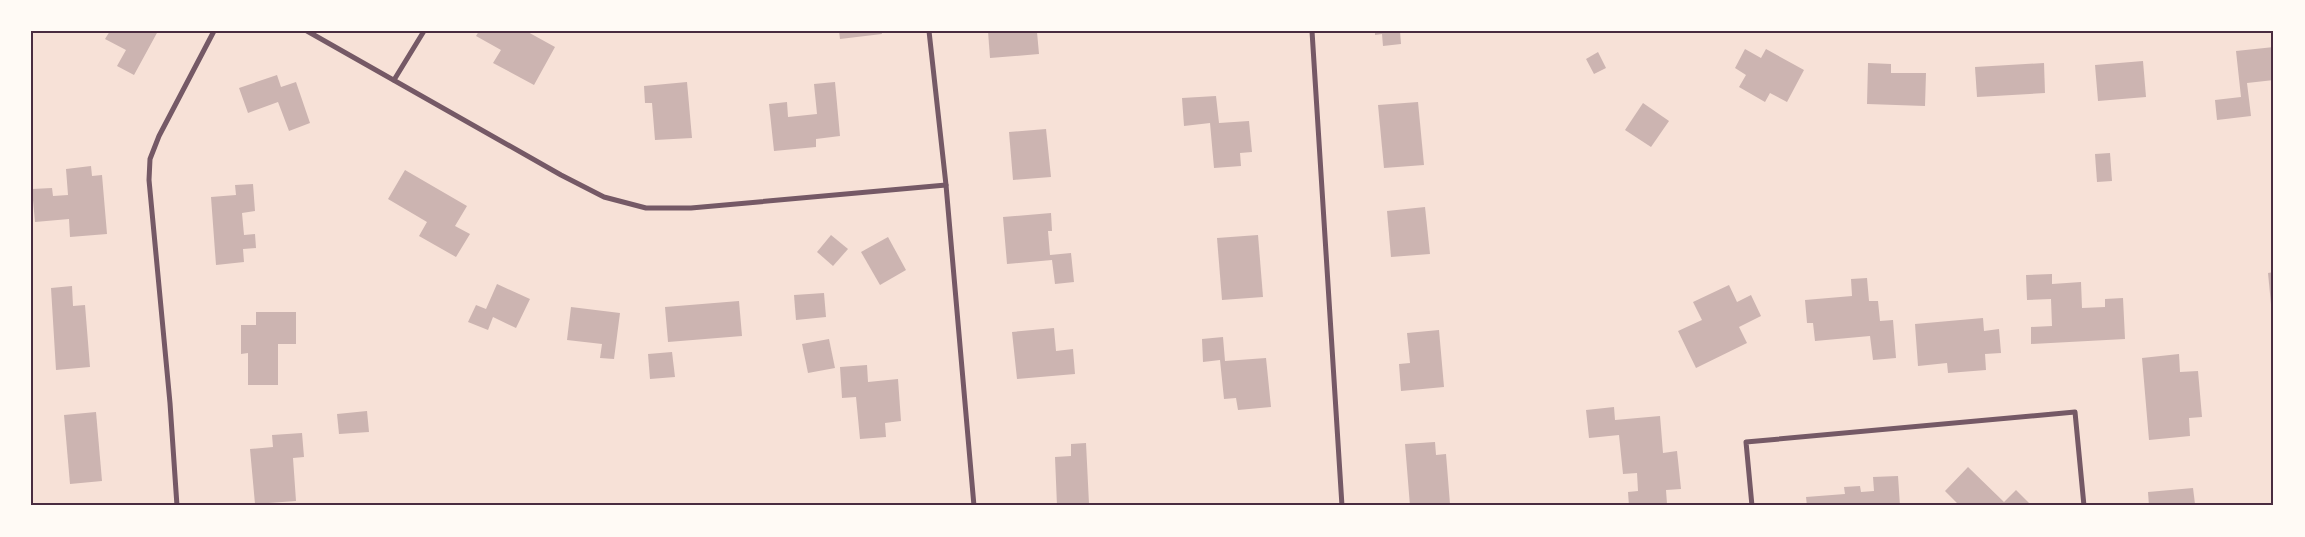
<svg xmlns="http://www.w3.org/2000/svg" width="2305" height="537" viewBox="0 0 2305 537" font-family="Cabin,sans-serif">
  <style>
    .building { fill: #ccb4b1 }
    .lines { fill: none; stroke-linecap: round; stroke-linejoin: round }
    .minor { stroke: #755966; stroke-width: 5 }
    .neatline { fill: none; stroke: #4a2c40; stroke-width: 2 }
  </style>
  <rect width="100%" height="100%" fill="#f7e1d7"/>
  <!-- building -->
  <g class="building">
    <path d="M110,31H158L134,75L117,66L126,50L105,39Z"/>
    <path d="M479,31H526L555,47L534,85L493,63L501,50L476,36Z"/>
    <path d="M839,31H881L882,34L840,39Z"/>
    <path d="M988,31L1037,32L1039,54L990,58Z"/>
    <path d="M1375,31H1400L1401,44L1383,46L1382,34L1375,35Z"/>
    <path d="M2274,47V80L2247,83L2251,116L2217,120L2215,100L2241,97L2236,51Z"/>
    <path d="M1745,49L1761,58L1766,49L1804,70L1787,102L1770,93L1765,102L1739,87L1746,75L1735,68Z"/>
    <path d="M1598,52L1606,68L1594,74L1586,59Z"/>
    <path d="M2143,61L2146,97L2098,101L2095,65Z"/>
    <path d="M1868,63L1891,64V73H1926L1925,106L1867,104Z"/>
    <path d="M2044,63L2045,93L1977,97L1975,67Z"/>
    <path d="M277,75L281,87L296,82L310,123L289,131L278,102L248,113L239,88Z"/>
    <path d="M687,82L692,138L655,140L652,103H645L644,86Z"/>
    <path d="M835,82L840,136L816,139V147L774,151L769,104L787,102L788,117L817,114L814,84Z"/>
    <path d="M1216,96L1219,123L1249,121L1252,152L1240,153L1241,166L1214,168L1210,123L1184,126L1182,98Z"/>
    <path d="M1418,102L1424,165L1384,168L1378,105Z"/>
    <path d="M1643,103L1669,121L1651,147L1625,130Z"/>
    <path d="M1046,129L1051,177L1013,180L1009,132Z"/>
    <path d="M2110,153L2112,181L2097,182L2095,154Z"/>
    <path d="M91,166L92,176L102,175L107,234L70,237L69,219L35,222L32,189L52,188L53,196L68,195L66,169Z"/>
    <path d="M405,170L467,206L455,226L470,234L456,257L419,236L427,222L388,199Z"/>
    <path d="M253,184L255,211L242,213L244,235L255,234L256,248L243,249L244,262L216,265L211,197L236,195L235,185Z"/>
    <path d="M1425,207L1430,254L1391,257L1387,211Z"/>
    <path d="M1051,213L1052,231H1048L1050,255L1071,253L1074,282L1055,284L1052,260L1007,264L1003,217Z"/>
    <path d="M831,235L848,249L833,266L817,252Z"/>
    <path d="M1258,235L1263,297L1222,300L1217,238Z"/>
    <path d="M888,237L906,270L880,285L861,252Z"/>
    <path d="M2274,272V304H2271L2268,273Z"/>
    <path d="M2052,274V284L2081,282L2082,308L2105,307V299L2123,298L2125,339L2031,344V327L2052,326L2051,299L2027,300L2026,275Z"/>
    <path d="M1867,278L1869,301H1878L1880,321L1893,320L1896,358L1873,360L1870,336L1815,341L1813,323H1807L1805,300L1852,296L1851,279Z"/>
    <path d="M497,284L530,299L516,328L493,317L488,330L468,322L476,305L486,309Z"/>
    <path d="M1729,285L1737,302L1751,295L1761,316L1739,327L1747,343L1696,368L1678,331L1702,320L1693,302Z"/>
    <path d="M72,286L73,306L85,305L90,367L56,370L51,288Z"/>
    <path d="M824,293L826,317L796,320L794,295Z"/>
    <path d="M739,301L742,336L668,342L665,307Z"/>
    <path d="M571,307L620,313L614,359L600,358L602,344L567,340Z"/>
    <path d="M256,312H296V344H278V385H248V353L241,354V325H256Z"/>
    <path d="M1983,318L1984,331L1999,329L2001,353L1985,354L1986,370L1948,373L1947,363L1918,366L1915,324Z"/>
    <path d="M1054,328L1056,351L1073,349L1075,374L1017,379L1012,332Z"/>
    <path d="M1439,330L1444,387L1401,391L1399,364L1410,363L1407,333Z"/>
    <path d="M1223,337L1225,361L1266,358L1271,407L1238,410L1236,398L1224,399L1220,360L1203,362L1202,339Z"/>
    <path d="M829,339L835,368L808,373L802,344Z"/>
    <path d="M672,352L675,377L650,379L648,354Z"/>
    <path d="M2179,354L2180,372L2198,371L2202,417L2189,418L2190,436L2149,440L2142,358Z"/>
    <path d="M867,365L868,382L898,379L901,421L885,423L886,437L860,439L856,397L842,398L840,367Z"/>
    <path d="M1614,407L1615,420L1660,416L1663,453L1677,451L1681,489L1666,490L1667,504L1629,506L1628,492L1638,491L1637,473L1623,474L1619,435L1589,438L1586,410Z"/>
    <path d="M367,411L369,432L339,434L337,414Z"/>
    <path d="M96,412L102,481L70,484L64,415Z"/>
    <path d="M302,433L304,457L293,458L296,501L255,504L250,449L273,447L272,435Z"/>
    <path d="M1435,442L1436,455L1446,454L1450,504L1410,506L1405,444Z"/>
    <path d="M1086,443L1089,504L1057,506L1055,457L1071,456V444Z"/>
    <path d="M1968,467L2004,502L2016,490L2032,506H1960L1945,491Z"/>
    <path d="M1898,476L1900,506H1807L1806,497L1845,494L1844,487L1860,486L1861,492L1874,491L1873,477Z"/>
    <path d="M2193,488L2195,504L2149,506L2148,492Z"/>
  </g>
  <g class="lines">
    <!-- minor -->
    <g class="minor">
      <path d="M307,31L561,175L604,197L646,208H691L946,185"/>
      <path d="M929,31L946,185L974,506"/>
      <path d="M1312,31L1342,506"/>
      <path d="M394,80L424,31"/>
      <path d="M177,506L170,403L149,180L150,159L159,136L214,31"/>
      <path d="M1752,506L1746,442L2075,412L2084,506"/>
    </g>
  </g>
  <!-- border -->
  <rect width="2305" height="537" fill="none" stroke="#fffaf5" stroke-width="65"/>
  <rect x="32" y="32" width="2240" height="472" class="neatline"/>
</svg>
